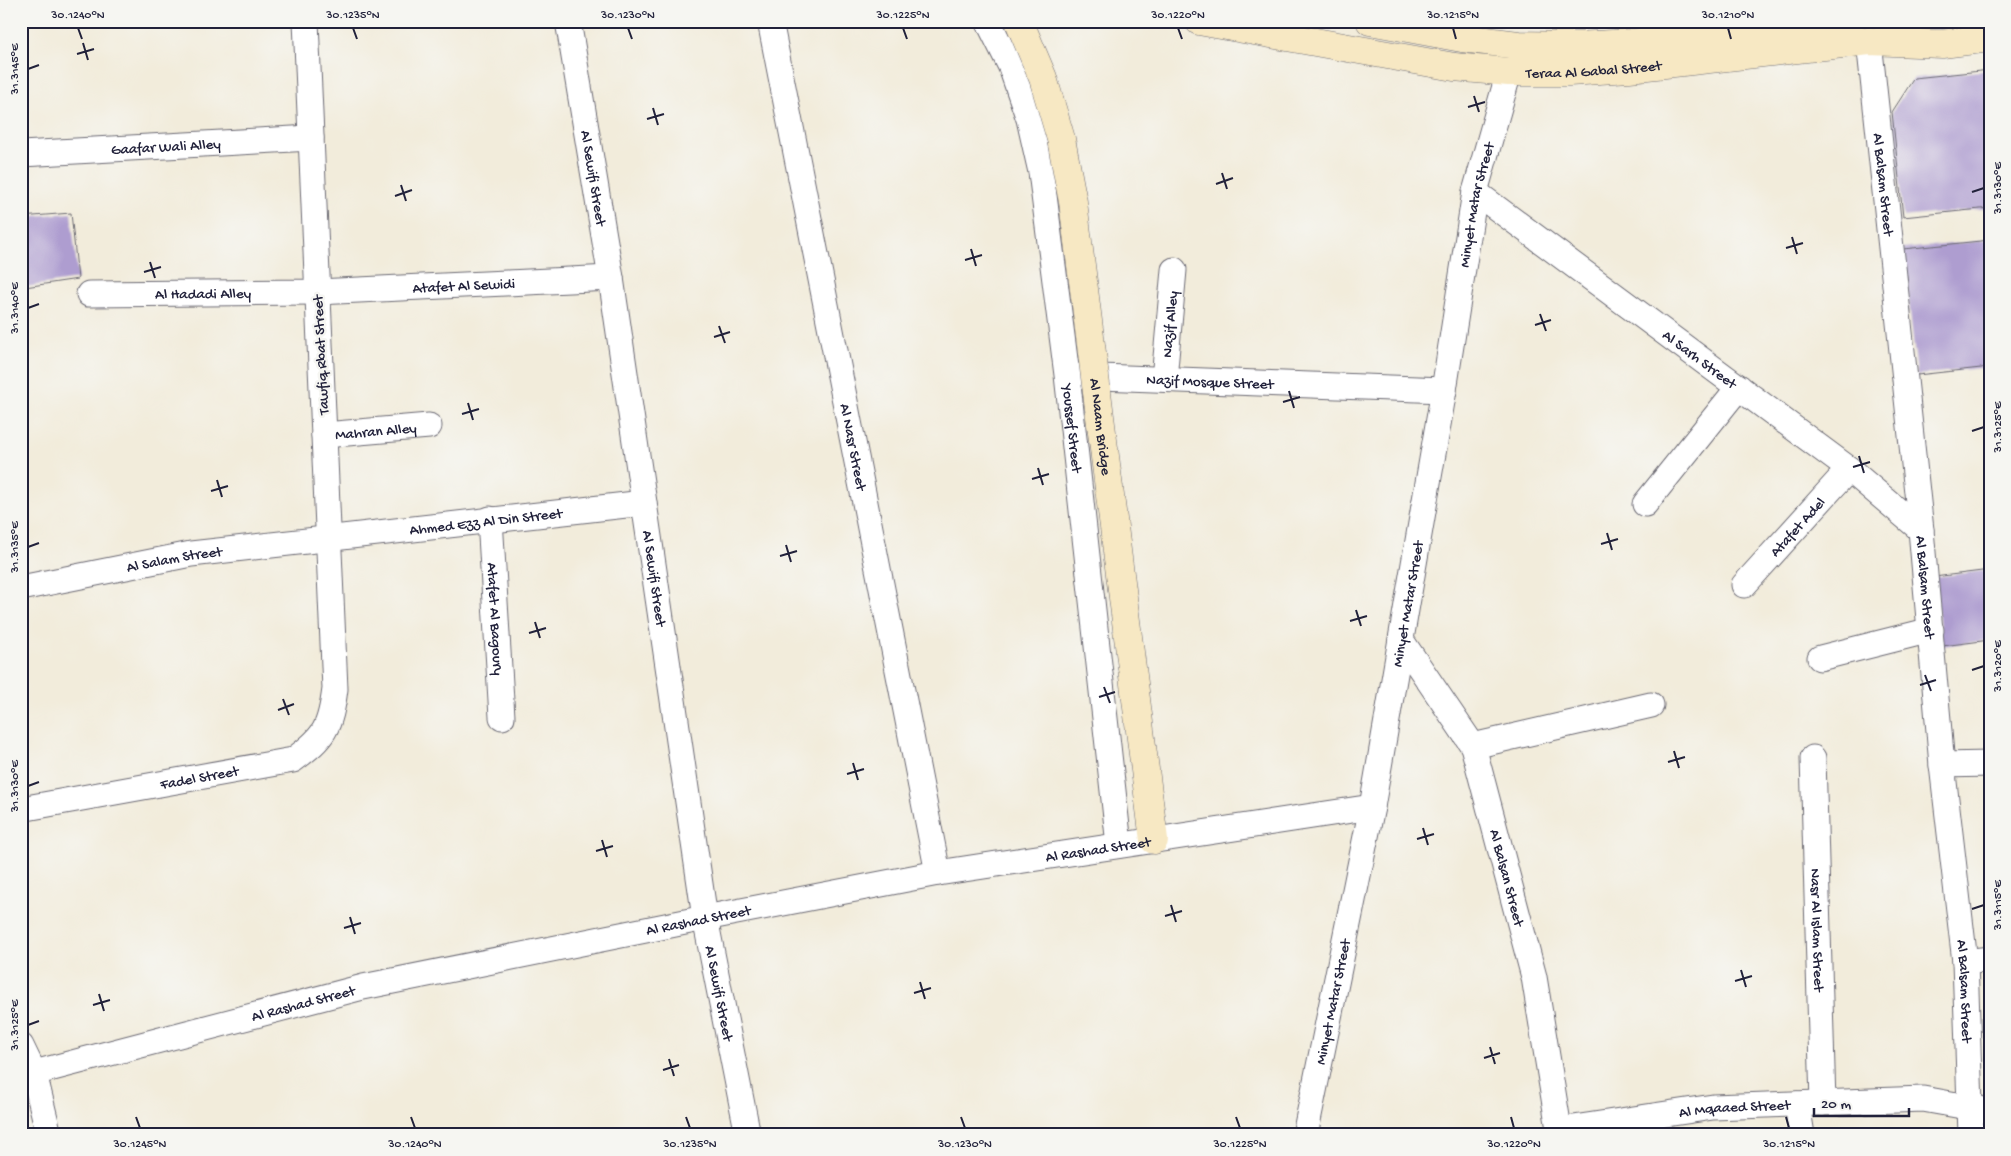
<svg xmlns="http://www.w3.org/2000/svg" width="2011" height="1156" viewBox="0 0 2011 1156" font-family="'Gochi Hand',sans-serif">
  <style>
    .building { fill: #ae9dd0 }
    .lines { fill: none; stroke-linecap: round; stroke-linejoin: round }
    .street-casing { stroke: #6b6973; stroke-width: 27 }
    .secondary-casing { stroke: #6b6973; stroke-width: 29 }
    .street { stroke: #fff; stroke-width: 25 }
    .secondary { stroke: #f7e8c3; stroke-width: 28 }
    .secondary-bridge-casing { stroke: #6b6973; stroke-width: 29; stroke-linecap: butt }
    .secondary-bridge { stroke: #f7e8c3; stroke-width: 28 }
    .ticks { fill: none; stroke: #22223b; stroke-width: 2 }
    .labels { text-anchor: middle; stroke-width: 5; stroke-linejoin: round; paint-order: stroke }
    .street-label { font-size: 15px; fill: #22223b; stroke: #f6f6f2 }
    .neatline { fill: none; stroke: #22223b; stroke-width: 2 }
    .ticks-label { font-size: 12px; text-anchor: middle; fill: #22223b }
  </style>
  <rect width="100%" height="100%" fill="#f6f6f2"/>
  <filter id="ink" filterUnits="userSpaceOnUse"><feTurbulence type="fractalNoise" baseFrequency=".02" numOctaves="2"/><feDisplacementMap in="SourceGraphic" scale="10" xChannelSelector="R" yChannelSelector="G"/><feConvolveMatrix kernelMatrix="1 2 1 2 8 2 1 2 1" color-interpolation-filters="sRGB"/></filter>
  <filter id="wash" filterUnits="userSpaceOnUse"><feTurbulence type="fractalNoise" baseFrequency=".0096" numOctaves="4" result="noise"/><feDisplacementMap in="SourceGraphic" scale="20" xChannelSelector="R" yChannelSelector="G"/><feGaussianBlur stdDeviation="1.12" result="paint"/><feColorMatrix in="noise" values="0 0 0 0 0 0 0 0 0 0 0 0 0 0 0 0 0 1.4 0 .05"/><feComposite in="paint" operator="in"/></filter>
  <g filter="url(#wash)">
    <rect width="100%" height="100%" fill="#f2ecdb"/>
    <g id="blocks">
      <!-- building -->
      <g class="building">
        <path d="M1990,70V208L1903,217L1892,112L1914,78Z"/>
        <path d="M71,213L78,279L25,287L21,257V217Z"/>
        <path d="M1990,240V367L1917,375L1903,249Z"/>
        <path d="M1990,570V640L1942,646L1934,577Z"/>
      </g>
    </g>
  </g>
  <g filter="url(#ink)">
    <use href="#blocks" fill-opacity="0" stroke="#6b6973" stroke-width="1"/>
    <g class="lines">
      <!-- street casing -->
      <g class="street-casing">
        <g id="street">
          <path id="s1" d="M568,21L611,278L705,918L748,1135"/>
          <path id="s2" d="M770,21L938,873"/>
          <path id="s3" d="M988,21L1011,67L1029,119L1041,172L1067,375L1119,845"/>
          <path id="s4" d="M1869,41L1921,530L1942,765L1965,962L1971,1135"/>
          <path id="s5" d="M21,154L311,138"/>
          <path id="s6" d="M1475,192L1849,469L1921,530"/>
          <path id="s7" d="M89,294L317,292L611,278"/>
          <path id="s8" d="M1074,376L1444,390"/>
          <path id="s9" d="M1164,379L1174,270"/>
          <path id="s10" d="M324,435L429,426"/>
          <path d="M1645,504L1739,387"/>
          <path id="s11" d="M490,519L502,717"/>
          <path id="s12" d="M1744,585L1849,469"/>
          <path id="s13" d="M21,588L191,554L644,503"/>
          <path id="s14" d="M1401,640L1473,746L1534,977L1560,1135"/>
          <path d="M1820,658L1931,630"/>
          <path d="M1473,746L1651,705"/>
          <path id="s15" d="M1813,758L1823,1103"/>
          <path d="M1942,765L1990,764"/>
          <path id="s16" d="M21,809L293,760C325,737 330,728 335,689L306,21"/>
          <path d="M1965,962L1990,959"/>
          <path d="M21,1046L34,1073L49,1135"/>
          <path id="s17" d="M34,1073L363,987L705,918L938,873L1372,807"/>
          <path d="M1797,1104L1802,1135"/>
          <path id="s18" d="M1560,1130L1713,1107L1923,1099L1990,1111"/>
          <path id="s19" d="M1305,1135L1372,807L1444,390L1475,192L1509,72"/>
        </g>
      </g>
      <!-- secondary casing -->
      <g class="secondary-casing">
        <g id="secondary">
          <path id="s20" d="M1199,21L1454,67L1509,72H1569L1629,68L1869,41L1942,44L1990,38"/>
          <path d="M1370,21L1462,38L1518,45L1575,46L1631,43L1851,21"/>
          <path d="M1109,488L1154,840"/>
        </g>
      </g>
      <!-- street -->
      <use href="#street" class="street"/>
      <!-- secondary -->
      <use href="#secondary" class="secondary"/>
      <!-- secondary-bridge casing -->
      <g class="secondary-bridge-casing">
        <g id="secondary-bridge">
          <path id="s21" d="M1019,21L1043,78L1061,139L1073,202L1109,488"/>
        </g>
      </g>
      <!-- secondary-bridge -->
      <use href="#secondary-bridge" class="secondary-bridge"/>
    </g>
  </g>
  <!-- ticks -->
  <path class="ticks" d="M78,28L82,39M353,28L357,39M628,28L632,39M903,28L907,39M1178,28L1182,39M1453,28L1456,39M1728,28L1731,39M83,43L88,60M77,54L94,49M28,69L39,65M1474,96L1479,112M1468,107L1485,102M653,108L658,125M647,119L664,114M1222,173L1227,189M1216,184L1233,178M401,185L406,201M1972,192L1984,188M395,196L412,190M1792,237L1797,254M1786,248L1803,243M971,249L976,266M965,260L982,255M150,262L155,278M144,272L161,267M28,308L39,304M1540,314L1546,331M1535,325L1551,320M719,326L725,343M714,337L730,332M1289,391L1294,408M1283,402L1300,397M468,403L473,420M462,414L479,409M1972,431L1984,427M1859,456L1864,473M1853,467L1870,462M1038,468L1043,485M1032,479L1049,474M217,480L222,497M211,491L228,486M1607,533L1612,550M1601,544L1618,539M786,545L791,562M28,547L39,543M780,556L797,551M1356,610L1361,626M1350,621L1367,616M535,622L540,638M529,633L546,628M1972,670L1984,666M1925,675L1931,691M1920,685L1936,680M1104,687L1110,703M1099,697L1115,692M283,699L289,715M278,710L294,704M1674,751L1679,768M1668,762L1685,757M853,763L858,780M847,774L864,769M28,786L39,782M1423,828L1428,845M1417,839L1434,834M602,840L607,857M596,851L613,846M1171,905L1176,922M1972,909L1984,905M1165,916L1182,911M350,917L355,934M344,928L361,923M1741,970L1746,987M1735,981L1752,976M920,982L925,999M914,993L931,988M99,994L104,1011M93,1005L110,1000M28,1025L39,1021M1490,1047L1495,1064M1484,1058L1500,1053M669,1059L674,1076M663,1070L679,1065M136,1117L140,1128M411,1117L415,1128M686,1117L690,1128M961,1117L965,1128M1236,1117L1240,1128M1511,1117L1514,1128M1786,1117L1789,1128"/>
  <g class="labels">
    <!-- street labels -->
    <g class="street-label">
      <text dy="5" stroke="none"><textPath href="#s20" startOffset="399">Teraa Al Gabal Street</textPath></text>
      <text dy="5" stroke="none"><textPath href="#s5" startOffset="145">Gaafar Wali Alley</textPath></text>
      <text dy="5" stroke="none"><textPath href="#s1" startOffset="159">Al Sewifi Street</textPath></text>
      <text dy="5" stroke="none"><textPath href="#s4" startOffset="144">Al Balsam Street</textPath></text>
      <text dy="5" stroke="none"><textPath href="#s19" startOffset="946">Minyet Matar Street</textPath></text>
      <text dy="5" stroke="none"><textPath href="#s7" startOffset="375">Atafet Al Sewidi</textPath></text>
      <text dy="5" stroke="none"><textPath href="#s7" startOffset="114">Al Hadadi Alley</textPath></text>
      <text dy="5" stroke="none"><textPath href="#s9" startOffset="55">Nazif Alley</textPath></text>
      <text transform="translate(320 355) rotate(-93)" y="5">Tawfiq Rbat Street</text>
      <text dy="5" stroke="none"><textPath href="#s6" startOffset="280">Al Sarh Street</textPath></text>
      <text dy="5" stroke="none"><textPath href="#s8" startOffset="136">Nazif Mosque Street</textPath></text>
      <text dy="5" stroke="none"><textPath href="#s21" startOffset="416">Al Naam Bridge</textPath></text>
      <text dy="5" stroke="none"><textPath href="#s3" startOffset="419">Youssef Street</textPath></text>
      <text dy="5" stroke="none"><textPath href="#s10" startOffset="52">Mahran Alley</textPath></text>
      <text dy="5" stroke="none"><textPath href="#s2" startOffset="434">Al Nasr Street</textPath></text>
      <text dy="5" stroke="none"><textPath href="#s13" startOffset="470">Ahmed Ezz Al Din Street</textPath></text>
      <text dy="5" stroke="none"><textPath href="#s12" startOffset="79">Atafet Adel</textPath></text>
      <text dy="5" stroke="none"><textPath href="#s13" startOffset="156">Al Salam Street</textPath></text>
      <text dy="5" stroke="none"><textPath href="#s1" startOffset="564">Al Sewifi Street</textPath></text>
      <text dy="5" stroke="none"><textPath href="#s4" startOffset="549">Al Balsam Street</textPath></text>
      <text dy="5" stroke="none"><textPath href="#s19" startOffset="541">Minyet Matar Street</textPath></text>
      <text dy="5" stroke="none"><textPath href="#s11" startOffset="100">Atafet Al Bagoury</textPath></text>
      <text dy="5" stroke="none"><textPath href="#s16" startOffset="181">Fadel Street</textPath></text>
      <text dy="5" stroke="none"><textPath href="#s17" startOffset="1088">Al Rashad Street</textPath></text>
      <text dy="5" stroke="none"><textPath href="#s14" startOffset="264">Al Balsan Street</textPath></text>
      <text dy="5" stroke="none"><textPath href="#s17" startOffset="682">Al Rashad Street</textPath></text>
      <text dy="5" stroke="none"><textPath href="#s15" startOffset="172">Nasr Al Islam Street</textPath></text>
      <text dy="5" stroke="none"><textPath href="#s4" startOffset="955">Al Balsam Street</textPath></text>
      <text dy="5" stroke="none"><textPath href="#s1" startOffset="984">Al Sewifi Street</textPath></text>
      <text dy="5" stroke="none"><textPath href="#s19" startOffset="136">Minyet Matar Street</textPath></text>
      <text dy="5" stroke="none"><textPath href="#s17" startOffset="278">Al Rashad Street</textPath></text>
      <text dy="5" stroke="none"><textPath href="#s18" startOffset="176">Al Mqaaed Street</textPath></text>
    </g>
  </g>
  <!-- margin -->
  <rect width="2011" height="1156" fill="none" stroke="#f6f6f2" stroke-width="55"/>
  <!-- scale -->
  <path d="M1814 1108v8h95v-8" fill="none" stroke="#22223b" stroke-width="2.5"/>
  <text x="1821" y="1108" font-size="15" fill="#22223b" stroke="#f6f6f2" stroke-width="4" paint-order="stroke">20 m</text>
  <rect x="28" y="28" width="1956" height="1100" class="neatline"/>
  <g class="ticks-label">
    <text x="78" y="18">30.1240°N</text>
    <text x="353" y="18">30.1235°N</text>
    <text x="628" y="18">30.1230°N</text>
    <text x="903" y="18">30.1225°N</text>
    <text x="1178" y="18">30.1220°N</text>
    <text x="1453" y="18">30.1215°N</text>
    <text x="1728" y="18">30.1210°N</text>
    <text transform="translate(14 69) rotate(-90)" y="4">31.3145°E</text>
    <text transform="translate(1997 188) rotate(-90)" y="4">31.3130°E</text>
    <text transform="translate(14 308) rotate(-90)" y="4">31.3140°E</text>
    <text transform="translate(1997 427) rotate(-90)" y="4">31.3125°E</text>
    <text transform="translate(14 547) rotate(-90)" y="4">31.3135°E</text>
    <text transform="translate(1997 666) rotate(-90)" y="4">31.3120°E</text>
    <text transform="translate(14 786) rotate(-90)" y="4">31.3130°E</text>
    <text transform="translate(1997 905) rotate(-90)" y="4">31.3115°E</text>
    <text transform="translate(14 1025) rotate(-90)" y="4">31.3125°E</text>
    <text x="140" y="1147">30.1245°N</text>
    <text x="415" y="1147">30.1240°N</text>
    <text x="690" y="1147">30.1235°N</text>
    <text x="965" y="1147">30.1230°N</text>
    <text x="1240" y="1147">30.1225°N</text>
    <text x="1514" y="1147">30.1220°N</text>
    <text x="1789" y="1147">30.1215°N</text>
  </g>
</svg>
